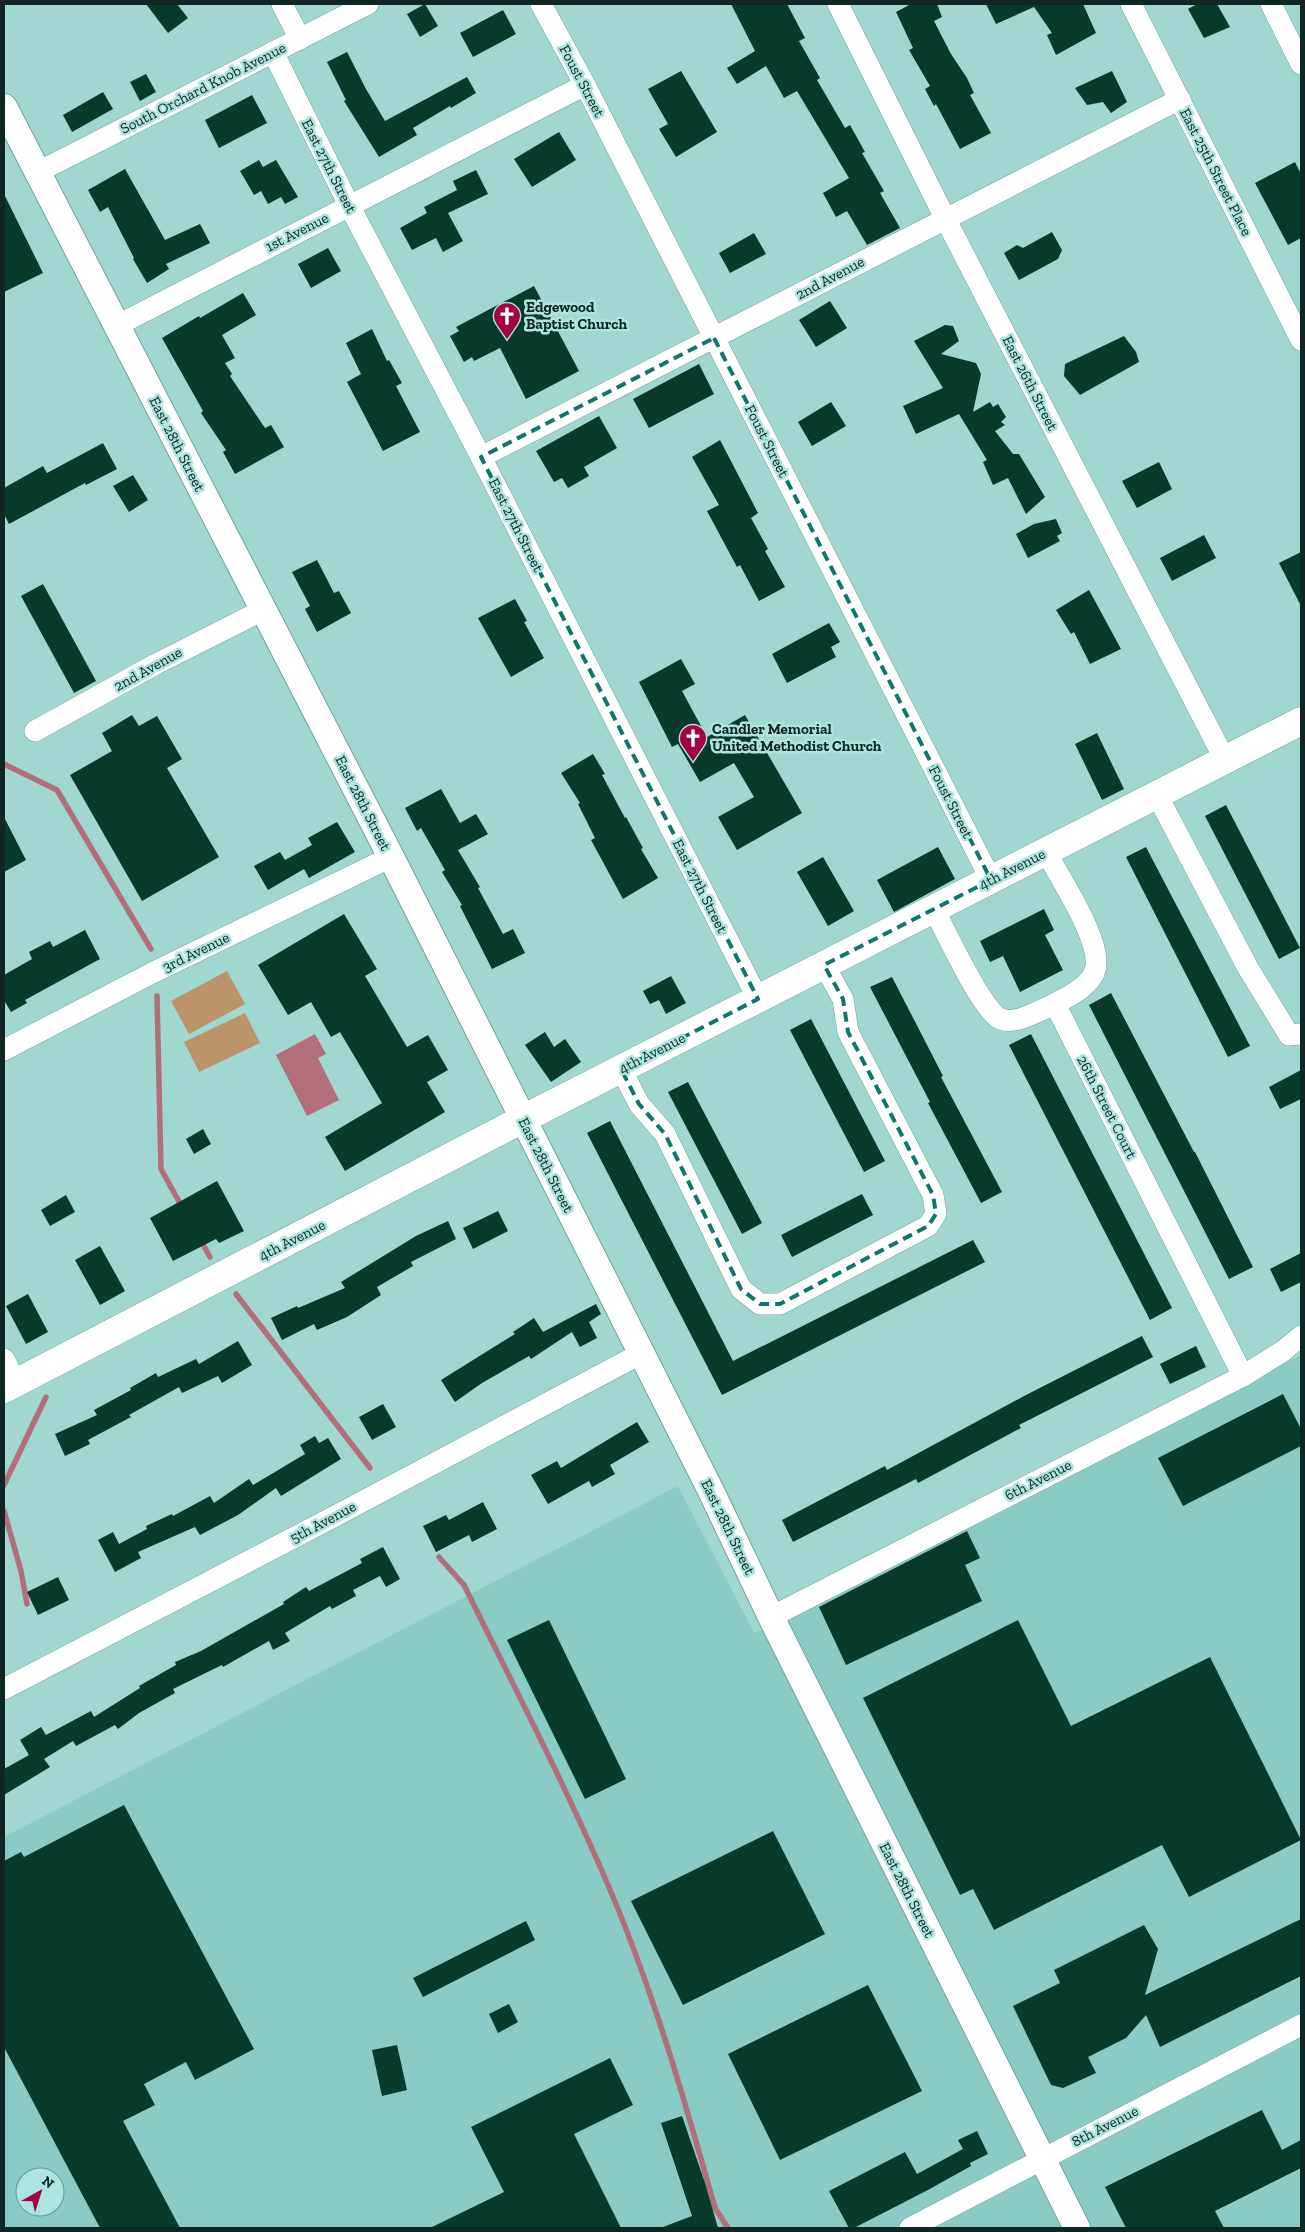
<svg xmlns="http://www.w3.org/2000/svg" width="1305" height="2232" viewBox="0 0 1305 2232" font-family="'Zilla Slab',serif">
  <style>
    .built { fill: #8bcbc5; fill-rule: evenodd }
    .green { fill: #bb9469 }
    .water { fill: #b36e7b }
    .lines { fill: none; stroke-linecap: round; stroke-linejoin: round }
    .stream { stroke: #b36e7b; stroke-width: 5.5 }
    .building { fill: #083a2b }
    .minor-casing { stroke: #6da39d; stroke-width: 22 }
    .tertiary-casing { stroke: #6da39d; stroke-width: 28 }
    .secondary-casing { stroke: #6da39d; stroke-width: 29 }
    .minor { stroke: #fff; stroke-width: 21 }
    .tertiary { stroke: #fff; stroke-width: 26 }
    .secondary { stroke: #fff; stroke-width: 28 }
    .marked { fill: none; stroke: #0f766e; stroke-width: 4; stroke-dasharray: 10 6; stroke-linejoin: round }
    .labels { text-anchor: middle; stroke-width: 5; stroke-linejoin: round; paint-order: stroke }
    .street-label { font-size: 15px; fill: #0f2624; stroke: #ace4df }
    .poi-label { font-size: 15px; font-weight: bold; fill: #0f2624; stroke: #ace4df; text-anchor: start }
  </style>
  <rect width="100%" height="100%" fill="#a0d7d1"/>
  <!-- built -->
  <path class="built" d="M1301,1355V2228H4V1837L678,1486L754,1633ZM25,2177H55V2207H25Z"/>
  <!-- green -->
  <g class="green">
    <path d="M227,971L245,1004L189,1034L171,1001Z"/>
    <path d="M245,1013L260,1043L199,1072L184,1042Z"/>
  </g>
  <!-- water -->
  <path class="water" d="M315,1034L326,1054L318,1058L339,1100L307,1116L276,1055Z"/>
  <g class="lines">
    <!-- stream -->
    <g class="stream">
      <path d="M4,764L57,790L151,949"/>
      <path d="M157,996L161,1169L182,1207"/>
      <path d="M200,1239L210,1257"/>
      <path d="M236,1294L370,1468"/>
      <path d="M4,1485L46,1397"/>
      <path d="M4,1511L21,1571L27,1604"/>
      <path d="M439,1557L464,1585C514,1687 567,1788 611,1892C654,1994 685,2101 715,2208L728,2228"/>
    </g>
  </g>
  <!-- building -->
  <g class="building">
    <path d="M146,4H177L188,18L168,33Z"/>
    <path d="M425,4L438,26L420,37L407,14Z"/>
    <path d="M731,4H787L805,38L799,41L820,78L817,80L845,128L850,125L865,152L862,153L884,191L880,193L900,228L867,245L847,211L836,217L823,193L849,178L797,91L784,98L766,66L737,84L727,68L755,51Z"/>
    <path d="M911,4H937L942,17L934,21L951,54L967,78L974,93L970,95L991,133L960,149L936,104L934,106L925,89L930,86L909,50L913,48L896,12Z"/>
    <path d="M986,4H1083L1096,33L1056,55L1047,35L1052,33L1034,7L996,24Z"/>
    <path d="M1197,4H1217L1230,27L1204,38L1188,9Z"/>
    <path d="M503,10L516,34L473,57L460,33Z"/>
    <path d="M347,52L366,89L385,121L467,77L476,93L451,108L450,106L413,128L417,135L379,157L344,101L346,100L327,62Z"/>
    <path d="M681,71L717,132L676,157L659,129L668,124L648,89Z"/>
    <path d="M1112,71L1127,102L1111,113L1103,102L1087,105L1075,88Z"/>
    <path d="M146,74L156,92L140,101L130,82Z"/>
    <path d="M103,92L113,109L72,132L63,115Z"/>
    <path d="M252,95L267,123L219,148L205,120Z"/>
    <path d="M559,132L576,160L532,187L514,159Z"/>
    <path d="M259,160L263,167L276,160L298,197L285,204L281,197L268,204L261,191L254,195L240,171Z"/>
    <path d="M1295,162L1301,174V238L1288,245L1255,183Z"/>
    <path d="M125,169L165,240L200,224L210,243L166,264L169,269L147,283L133,259L134,258L108,207L100,212L88,190Z"/>
    <path d="M476,170L488,194L448,213L463,241L443,252L436,238L412,250L400,228L427,213L424,207L457,190L453,181Z"/>
    <path d="M4,194L43,273L4,292Z"/>
    <path d="M1052,232L1062,250L1058,259L1019,280L1004,253L1017,245L1023,248Z"/>
    <path d="M754,233L766,254L730,273L719,253Z"/>
    <path d="M328,248L341,271L311,288L298,264Z"/>
    <path d="M534,286L579,371L526,399L500,348L474,361L472,357L464,362L450,336L459,331L456,327Z"/>
    <path d="M243,293L256,315L222,335L235,358L225,363L232,374L230,376L265,428L271,425L284,447L235,474L223,452L226,450L201,413L203,411L162,338L199,316L200,318Z"/>
    <path d="M830,301L847,328L816,347L799,320Z"/>
    <path d="M945,325L953,326L959,341L941,354L976,363L981,374L973,412L990,402L993,407L998,404L1006,417L1001,422L1005,425L995,431L1013,454H1019L1045,497L1026,514L1008,478L993,485L983,462L987,460L959,414L916,434L903,406L943,388L914,341Z"/>
    <path d="M372,329L387,361L389,360L402,383L396,386L420,432L383,451L347,382L361,374L346,343Z"/>
    <path d="M1124,336L1136,352L1139,362L1080,395L1064,376L1065,364Z"/>
    <path d="M699,364L714,394L649,428L633,399Z"/>
    <path d="M831,402L846,426L812,446L798,422Z"/>
    <path d="M599,416L617,448L584,467L589,476L568,488L562,478L554,482L536,451Z"/>
    <path d="M720,440L758,513L751,518L768,549L765,551L785,587L759,601L740,565L737,567L707,511L719,505L692,457Z"/>
    <path d="M103,443L117,469L86,485L85,483L9,524L4,514V488L43,466L47,473Z"/>
    <path d="M1159,462L1172,489L1137,508L1122,481Z"/>
    <path d="M133,475L148,500L129,512L113,486Z"/>
    <path d="M1056,519L1062,533L1057,536L1060,541L1028,558L1016,534L1034,524Z"/>
    <path d="M1204,535L1216,558L1172,581L1160,558Z"/>
    <path d="M1301,552V606L1279,563Z"/>
    <path d="M317,560L334,593L339,591L351,613L317,632L305,609L310,606L292,572Z"/>
    <path d="M43,584L96,681L74,693L21,596Z"/>
    <path d="M1089,590L1121,649L1090,664L1074,632L1071,634L1056,610Z"/>
    <path d="M515,599L527,621L524,622L544,658L511,677L478,618Z"/>
    <path d="M829,623L840,642L831,647L836,657L787,683L772,654Z"/>
    <path d="M681,659L695,684L682,691L707,737L745,715L802,813L737,850L718,817L754,797L734,763L700,782L678,744L672,747L639,682Z"/>
    <path d="M132,715L139,726L157,716L182,759L167,768L219,857L142,901L70,775L112,751L102,733Z"/>
    <path d="M1097,733L1124,789L1102,800L1075,744Z"/>
    <path d="M593,754L605,774L602,775L625,818L626,817L643,848L641,849L658,878L623,899L591,840L595,838L578,804L580,803L561,773Z"/>
    <path d="M441,789L460,823L476,814L488,834L458,850L480,887L478,888L503,934L513,929L525,953L492,969L460,906L462,905L442,872L445,870L421,828L417,831L405,808Z"/>
    <path d="M1226,805L1300,948L1279,959L1205,816Z"/>
    <path d="M4,817L26,860L4,872Z"/>
    <path d="M337,822L355,852L309,878L304,869L268,890L254,866L280,852L285,860L312,845L308,838Z"/>
    <path d="M938,847L955,879L894,912L877,880Z"/>
    <path d="M1146,847L1250,1046L1228,1057L1126,857Z"/>
    <path d="M823,857L854,911L828,926L797,872Z"/>
    <path d="M1044,909L1054,930L1045,935L1063,970L1020,992L1003,956L990,962L980,941Z"/>
    <path d="M344,914L377,969L365,976L407,1047L428,1035L448,1070L427,1082L445,1112L345,1171L325,1137L382,1103L340,1032L331,1037L311,1002L288,1015L258,965Z"/>
    <path d="M85,930L100,959L25,1000L27,1003L11,1012L4,1000V975L32,959L29,952L50,941L53,947Z"/>
    <path d="M671,976L686,1003L666,1014L659,1000L650,1004L643,991Z"/>
    <path d="M892,977L943,1076L941,1077L1002,1192L981,1203L928,1103L930,1102L870,987Z"/>
    <path d="M1111,993L1194,1152H1195L1253,1267L1229,1279L1089,1005Z"/>
    <path d="M811,1019L885,1161L864,1172L790,1030Z"/>
    <path d="M545,1032L554,1047L565,1039L581,1062L551,1082L525,1045Z"/>
    <path d="M1031,1034L1172,1308L1150,1320L1009,1045Z"/>
    <path d="M1301,1070V1099L1280,1109L1269,1087Z"/>
    <path d="M688,1082L762,1223L742,1234L668,1092Z"/>
    <path d="M610,1121L733,1361L973,1240L985,1262L722,1395L587,1133Z"/>
    <path d="M203,1129L211,1144L194,1154L186,1139Z"/>
    <path d="M217,1181L244,1231L219,1243L216,1239L173,1261L150,1218Z"/>
    <path d="M862,1194L873,1215L792,1257L781,1235Z"/>
    <path d="M66,1195L75,1212L50,1226L41,1210Z"/>
    <path d="M498,1211L508,1231L473,1249L463,1228Z"/>
    <path d="M448,1221L456,1239L411,1262L413,1266L377,1287L381,1295L347,1317L317,1330L314,1324L282,1340L271,1318L297,1306L298,1308L345,1288L341,1282L416,1236Z"/>
    <path d="M100,1246L125,1291L100,1305L75,1260Z"/>
    <path d="M1301,1253V1282L1281,1292L1270,1269Z"/>
    <path d="M28,1294L48,1332L26,1344L6,1306Z"/>
    <path d="M596,1304L601,1314L589,1322L597,1338L580,1347L572,1332L531,1359L529,1356L482,1383L455,1402L441,1380L515,1334L513,1332L534,1318L543,1332Z"/>
    <path d="M1142,1336L1153,1357L1019,1425L1021,1428L918,1483L916,1479L793,1542L782,1520L885,1466L887,1470L1026,1395Z"/>
    <path d="M238,1341L252,1365L222,1383L218,1376L182,1393L179,1387L129,1415L131,1417L88,1440L90,1444L65,1456L55,1434L97,1415L94,1410L131,1390L130,1388L156,1373L158,1377L196,1359L199,1364Z"/>
    <path d="M1196,1346L1206,1367L1170,1384L1160,1364Z"/>
    <path d="M1283,1394L1301,1429V1446L1183,1506L1158,1458Z"/>
    <path d="M383,1404L396,1427L372,1440L359,1417Z"/>
    <path d="M637,1422L649,1442L610,1465L615,1474L592,1487L589,1481L548,1504L531,1475L557,1461L561,1468Z"/>
    <path d="M315,1436L319,1443L328,1438L341,1459L281,1496L276,1488L238,1515L200,1535L195,1527L138,1552L141,1558L115,1572L98,1540L113,1532L119,1544L147,1529L146,1526L172,1514L173,1516L210,1496L214,1503L249,1479L253,1485L305,1454L300,1445Z"/>
    <path d="M483,1502L497,1529L472,1542L469,1535L436,1552L423,1526L446,1515L449,1520Z"/>
    <path d="M967,1531L980,1558L965,1565L982,1601L846,1665L819,1607Z"/>
    <path d="M383,1547L400,1579L386,1587L380,1576L353,1590L356,1596L332,1609L330,1606L285,1633L290,1641L273,1650L269,1641L223,1667L222,1665L173,1689L175,1693L139,1713L118,1729L115,1725L76,1746L73,1741L44,1759L50,1767L4,1795V1769L29,1755L20,1740L41,1727L46,1735L91,1711L94,1717L140,1688L139,1686L176,1665L175,1662L201,1651L284,1604L283,1602L306,1587L309,1591L362,1563L360,1559Z"/>
    <path d="M58,1577L69,1600L38,1615L27,1592Z"/>
    <path d="M549,1620L626,1779L585,1799L507,1640Z"/>
    <path d="M1018,1620L1071,1726L1210,1657L1301,1840L1189,1897L1162,1845L994,1930L973,1889L960,1895L863,1698Z"/>
    <path d="M124,1805L254,2049L195,2080L186,2062L144,2084L155,2105L123,2121L180,2228H100L4,2047V1861L21,1852L24,1857Z"/>
    <path d="M773,1831L825,1934L683,2005L631,1901Z"/>
    <path d="M1301,1919V1976L1160,2047L1146,2015L1126,2038L1088,2057L1096,2073L1063,2088L1051,2085L1013,2006L1060,1983L1054,1970L1144,1925L1158,1949L1145,1995Z"/>
    <path d="M526,1921L535,1940L423,1997L413,1978Z"/>
    <path d="M868,1985L922,2091L780,2160L728,2054Z"/>
    <path d="M509,2004L518,2022L498,2033L489,2014Z"/>
    <path d="M397,2045L407,2090L382,2096L372,2050Z"/>
    <path d="M610,2058L633,2105L574,2134L621,2228H430L504,2192L471,2127Z"/>
    <path d="M1262,2110L1282,2150L1301,2140V2168L1215,2211L1224,2228H1126L1105,2187Z"/>
    <path d="M682,2116L705,2183L718,2228H663V2227L692,2216L661,2123Z"/>
    <path d="M977,2131L988,2154L970,2163L971,2166L926,2191L854,2228H849L829,2191L905,2152L917,2174L963,2149L958,2140Z"/>
  </g>
  <g class="lines">
    <!-- minor casing -->
    <g class="minor-casing">
      <g id="minor">
        <path d="M282,4L300,39"/>
        <path d="M541,4L585,85L991,880"/>
        <path d="M838,4L945,218L1225,760"/>
        <path d="M1131,4L1301,340"/>
        <path d="M1271,4L1301,64"/>
        <path d="M273,52L349,205L481,457L758,999"/>
        <path d="M38,172L368,4"/>
        <path d="M116,326L585,85"/>
        <path d="M481,457L1180,99"/>
        <path d="M35,731L156,664L263,610"/>
        <path d="M1157,795L1248,968L1289,1035L1301,1034"/>
        <path d="M934,909C946,933 979,1003 997,1017C1010,1026 1031,1015 1044,1009C1060,1001 1084,991 1093,975C1109,950 1059,877 1046,852"/>
        <path d="M1055,1004L1243,1376"/>
        <path d="M4,1050L152,973L391,857"/>
        <path d="M621,1069L639,1104L665,1134L741,1289L760,1304H780L928,1226L936,1214L933,1195L848,1032L843,999L824,965"/>
        <path d="M4,1359L16,1383"/>
        <path d="M771,1617L1243,1376L1283,1351L1301,1336"/>
        <path d="M4,1689L339,1514L642,1353"/>
        <path d="M910,2228L1301,2025"/>
      </g>
    </g>
    <!-- tertiary casing -->
    <g class="tertiary-casing">
      <path id="tertiary" d="M4,107L391,857L711,1491L771,1617L1077,2228"/>
    </g>
    <!-- secondary casing -->
    <g class="secondary-casing">
      <path id="secondary" d="M4,1389L523,1119L1301,721"/>
    </g>
    <!-- minor -->
    <use href="#minor" class="minor"/>
    <!-- tertiary -->
    <use href="#tertiary" class="tertiary"/>
    <!-- secondary -->
    <use href="#secondary" class="secondary"/>
  </g>
  <!-- marked area -->
  <path class="marked" d="M714,338L991,880L824,965L843,999L848,1032L933,1195L936,1214L928,1226L780,1304H760L741,1289L665,1134L639,1104L621,1069L758,999L481,457Z"/>
  <!-- icons -->
  <defs>
    <g id="church-pin" transform="scale(1.4375)"><path d="M0 17L-7.5 6A9.5 9.5 0 1 1 7.5 6Z" fill="#a00242" stroke="#ace4df"/><path d="M-1.2-6h2.4v3.5h3.3v2.4h-3.3V6h-2.4V-.1h-3.3v-2.4h3.3Z" fill="#fff"/></g>
  </defs>
  <g fill-rule="evenodd">
    <use href="#church-pin" x="507" y="316"/>
    <use href="#church-pin" x="693" y="738"/>
  </g>
  <g class="labels">
    <!-- street labels -->
    <g class="street-label">
      <text transform="translate(582 81) rotate(62)" y="5">Foust Street</text>
      <text transform="translate(203 88) rotate(-27)" y="5">South Orchard Knob Avenue</text>
      <text transform="translate(329 166) rotate(63)" y="5">East 27th Street</text>
      <text transform="translate(1216 172) rotate(63)" y="5">East 25th Street Place</text>
      <text transform="translate(297 232) rotate(-27)" y="5">1st Avenue</text>
      <text transform="translate(830 278) rotate(-28)" y="5">2nd Avenue</text>
      <text transform="translate(1030 383) rotate(63)" y="5">East 26th Street</text>
      <text transform="translate(767 441) rotate(63)" y="5">Foust Street</text>
      <text transform="translate(177 444) rotate(63)" y="5">East 28th Street</text>
      <text transform="translate(516 525) rotate(63)" y="5">East 27th Street</text>
      <text transform="translate(148 669) rotate(-29)" y="5">2nd Avenue</text>
      <text transform="translate(951 802) rotate(63)" y="5">Foust Street</text>
      <text transform="translate(363 803) rotate(63)" y="5">East 28th Street</text>
      <text transform="translate(1012 869) rotate(-27)" y="5">4th Avenue</text>
      <text transform="translate(700 886) rotate(63)" y="5">East 27th Street</text>
      <text transform="translate(196 952) rotate(-26)" y="5">3rd Avenue</text>
      <text transform="translate(652 1053) rotate(-27)" y="5">4th Avenue</text>
      <text transform="translate(1107 1107) rotate(63)" y="5">26th Street Court</text>
      <text transform="translate(546 1165) rotate(63)" y="5">East 28th Street</text>
      <text transform="translate(292 1240) rotate(-27)" y="5">4th Avenue</text>
      <text transform="translate(1038 1480) rotate(-27)" y="5">6th Avenue</text>
      <text transform="translate(323 1522) rotate(-28)" y="5">5th Avenue</text>
      <text transform="translate(728 1527) rotate(64)" y="5">East 28th Street</text>
      <text transform="translate(907 1890) rotate(63)" y="5">East 28th Street</text>
      <text transform="translate(1105 2126) rotate(-27)" y="5">8th Avenue</text>
    </g>
    <!-- poi labels -->
    <g class="poi-label">
      <text x="526" y="312">Edgewood<tspan x="526" dy="17">Baptist Church</tspan></text>
      <text x="712" y="734">Candler Memorial<tspan x="712" dy="17">United Methodist Church</tspan></text>
    </g>
  </g>
  <!-- border -->
  <rect width="1305" height="2232" fill="none" stroke="#0f2624" stroke-width="10"/>
  <!-- north arrow -->
  <g transform="translate(40 2192) rotate(39)"><circle r="24" fill="#ace4df" stroke="#6d9894"/>
  <path d="M0-4L9 19L0 12L-9 19Z" fill="#a00242"/>
  <text y="-8" font-size="14" font-weight="bold" text-anchor="middle" fill="#0f2624">N</text>
  </g>
</svg>
